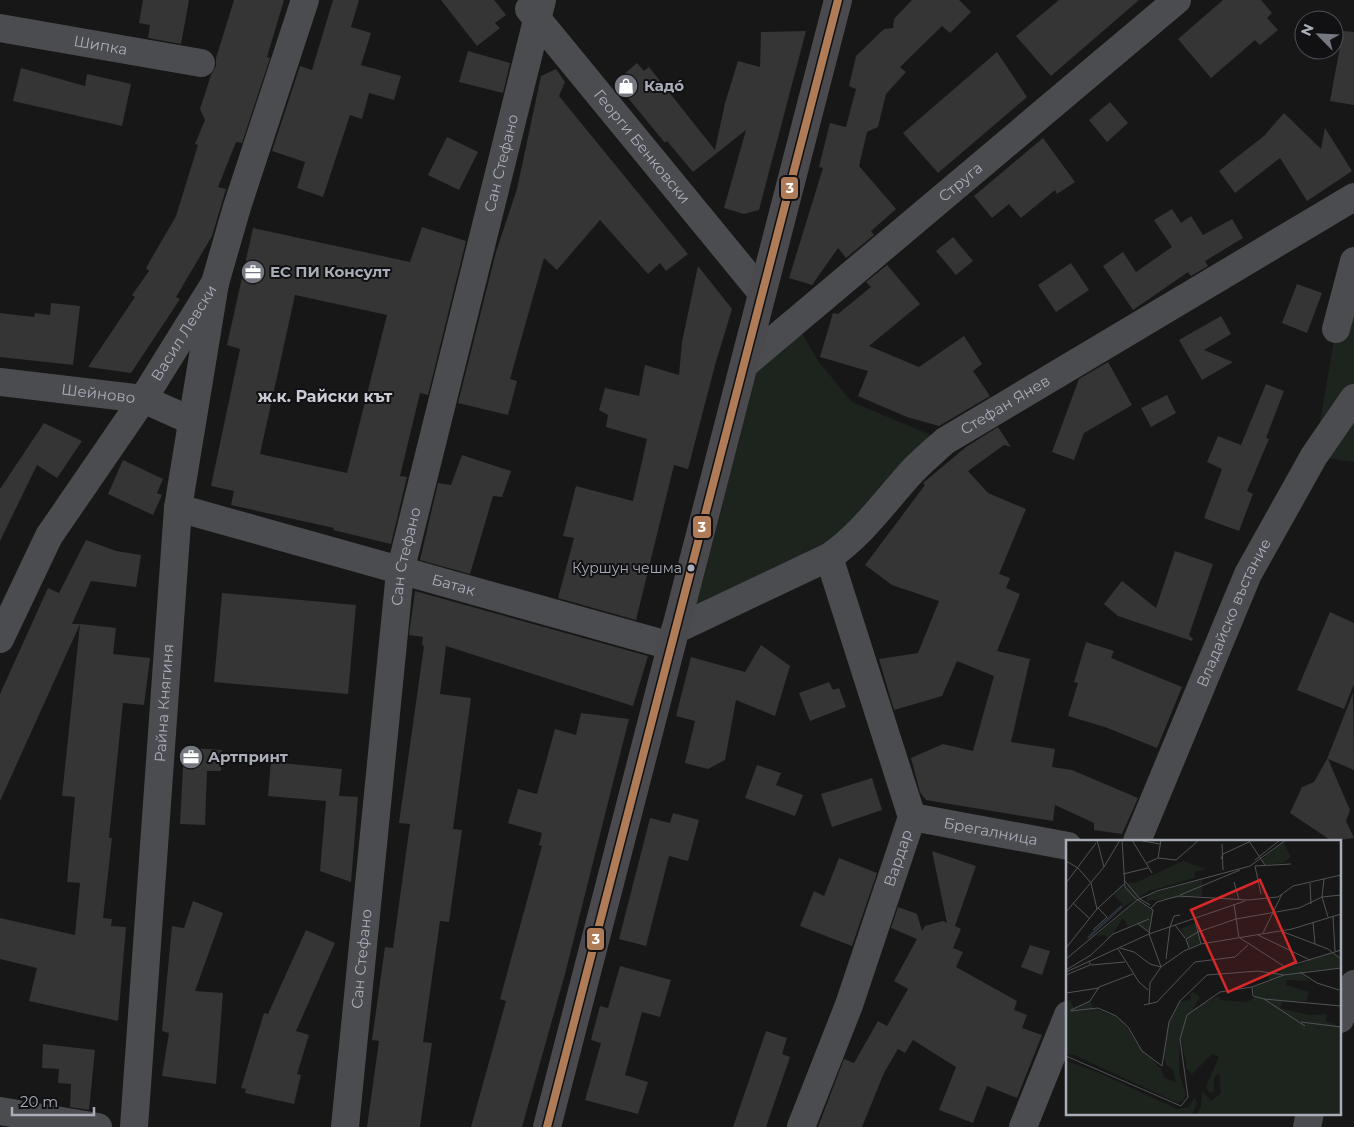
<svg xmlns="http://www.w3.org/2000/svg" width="1354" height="1127" viewBox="0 0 1354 1127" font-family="Montserrat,sans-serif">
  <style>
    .green { fill: #1d241e }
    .building { fill: #353536; fill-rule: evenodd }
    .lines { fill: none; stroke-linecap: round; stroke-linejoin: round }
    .street { stroke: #4b4c50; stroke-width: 28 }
    .secondary { stroke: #4a4a4e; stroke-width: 28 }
    .bus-1-casing { stroke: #111113; stroke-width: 11 }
    .bus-1 { stroke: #b07c57; stroke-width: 8 }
    .bus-dot { fill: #a8adb8; stroke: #111113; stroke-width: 2 }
    .labels { text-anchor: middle; stroke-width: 4; stroke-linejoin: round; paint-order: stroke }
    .bus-label { font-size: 14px; fill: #a8adb8; stroke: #111113; text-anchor: end }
    .street-label { font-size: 15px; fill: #a8adb8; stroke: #111113 }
    .poi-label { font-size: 15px; font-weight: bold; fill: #a8adb8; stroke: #111113; text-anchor: start }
    .neighbourhood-label { font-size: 16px; font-weight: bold; fill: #c9ccd4; stroke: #111113 }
    .inset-river { fill: none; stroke: #2a3239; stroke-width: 2.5 }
    .inset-road { fill: none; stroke: #515357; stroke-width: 1 }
    .view { fill: #d62828; fill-opacity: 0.15; stroke: #d62828; stroke-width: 2.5 }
    .inset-edge { fill: none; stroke: #a8adb8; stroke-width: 2.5 }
    .line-badge { stroke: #111113; stroke-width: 2 }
    .badge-label { font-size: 14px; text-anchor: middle; font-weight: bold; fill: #fff }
  </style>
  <rect width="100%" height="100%" fill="#171717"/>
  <!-- green -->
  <g class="green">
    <path d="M1354,261V462L1314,456L1336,329Z"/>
    <path d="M796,323L818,361L852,402L945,441L873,518L675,630L745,364Z"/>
  </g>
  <!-- building -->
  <g class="building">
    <path d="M143,0H189L181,44L148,38L150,25L139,23Z"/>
    <path d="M234,0H284L267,57L270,58L242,143L236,142L218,187L226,189L212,236L176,297L180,299L131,373L88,367L135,297L132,295L149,271L146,268L176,216L198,145L195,144L205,120L200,109L211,75L216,66V58Z"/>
    <path d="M333,0H359L351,27L371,33L361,65L401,76L394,100L369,93L362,119L350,115L323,197L297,188L305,162L272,151L300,66L312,70Z"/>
    <path d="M441,0H494L506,15L495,23L500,28L477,46Z"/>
    <path d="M912,0H959L971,12L950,33L942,26L900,67L906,72L886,94L878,127L867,132L859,166L896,209L871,231L874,235L846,258L838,248L812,285L789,278L823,168L819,167L830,123L846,127L856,89L849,86L856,56L884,29L893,28L894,19Z"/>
    <path d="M1059,0H1139L1051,76L1016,36Z"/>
    <path d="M1223,0H1261L1272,13L1267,18L1278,30L1260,45L1255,40L1211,78L1178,39Z"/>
    <path d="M806,31L759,210L744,214L724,208L746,130L693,172L667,141L665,143L615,82L637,63L644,71L649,67L715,150L725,103L738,61L760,67L761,32Z"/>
    <path d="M1343,31L1354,32V105L1330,101Z"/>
    <path d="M468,51L510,63L503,93L459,82Z"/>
    <path d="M997,52L1027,97L938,173L903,133Z"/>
    <path d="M21,68L85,86L87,74L131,84L122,126L13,101Z"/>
    <path d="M556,69L565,82L559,96L688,254L666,271L660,263L648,274L600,220L557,270L544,258L510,379L517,381L508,415L458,403L496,252L517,189L541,76Z"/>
    <path d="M1110,102L1128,123L1107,142L1089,120Z"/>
    <path d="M1284,113L1321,149L1325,128L1352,171L1307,201L1280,158L1235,193L1219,171L1264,136Z"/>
    <path d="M447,137L478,152L459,190L428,175Z"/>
    <path d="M1043,138L1075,182L1057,194L1055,190L1021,218L1009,204L992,218L974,196Z"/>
    <path d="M1172,209L1181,223L1191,216L1203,235L1232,219L1243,238L1205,261L1208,266L1191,276L1188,272L1133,310L1103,266L1123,252L1136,272L1172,247L1154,220Z"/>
    <path d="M422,227L466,241L428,395L420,393L400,476L407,477L391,544L333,530L334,528L231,505L234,491L211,486L240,349L227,345L253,228L410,262ZM295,295L387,315L347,473L260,454Z"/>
    <path d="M953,237L973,261L956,275L936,251Z"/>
    <path d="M1071,263L1089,290L1056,312L1038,285Z"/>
    <path d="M887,265L920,304L869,346L919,367L964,336L982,364L973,371L990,396L939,426L907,417L858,396L868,371L820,357L833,313L838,314L871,287L866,282Z"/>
    <path d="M698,266L732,309L715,365L688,469L674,465L636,620L558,598L574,538L563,536L576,486L633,501L647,439L606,427L608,415L599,410L605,388L639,396L645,365L679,375L682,342Z"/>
    <path d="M1297,284L1322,293L1307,333L1282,323Z"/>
    <path d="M51,303L80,306L73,365L0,357V313L34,317L35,313L50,315Z"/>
    <path d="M1221,316L1231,334L1204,350L1233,362L1202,380L1179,340Z"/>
    <path d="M1108,362L1132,405L1084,433L1074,460L1052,452L1079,379Z"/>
    <path d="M1266,384L1284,391L1266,438L1269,439L1247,491L1253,494L1239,531L1204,518L1222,469L1207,462L1218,436L1241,445Z"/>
    <path d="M1167,395L1176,413L1151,427L1141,408Z"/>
    <path d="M44,423L82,441L57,478L37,465L0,541V489Z"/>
    <path d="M998,427L1011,447L1004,445L968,471L988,493L1026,509L999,574L1010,578L1006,588L1020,594L997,651L1030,659L1011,742L1055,749L1052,767L1072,770L1138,798L1122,834L1094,830V823L1055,805L1053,821L926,800L920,792L911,758L943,744L973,751L994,676L957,661L942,696L894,710L879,659L918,653L939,601L892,585L865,565L925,485L923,483L966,447Z"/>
    <path d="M462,455L511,471L502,497L493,496L470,574L420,560L438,483L451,485Z"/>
    <path d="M123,460L163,479L157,493L162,495L153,515L108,494Z"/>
    <path d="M86,540L116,551L141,555L136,587L91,581L72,624H80L0,801V694L48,588L59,593Z"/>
    <path d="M1175,551L1213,564L1189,635L1193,639L1192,641L1118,616L1104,604L1122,581L1156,608Z"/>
    <path d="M415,591L648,656L633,706L446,646L440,694L471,698L453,829L462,830L449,922L440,921L423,1042L432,1043L420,1127H367L379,1041L372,1040L385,947L393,948L410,824L399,823L424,646L422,645L423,637L409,635Z"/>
    <path d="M222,593L356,605L348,694L214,682Z"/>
    <path d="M1330,612L1354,623V684L1344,709L1297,690Z"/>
    <path d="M80,624L116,628L113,654L150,658L144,705L123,703L109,838H112L103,918L112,919L111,926L126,927L118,1021L29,1001L37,968L0,959V918L75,935L80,883L67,882L75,797L62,796Z"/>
    <path d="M1086,642L1114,651L1111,658L1182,687L1157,748L1105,727L1068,716L1078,683L1074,682Z"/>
    <path d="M761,645L790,666L775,716L736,700L725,760L708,769L685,763L695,721L676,716L691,657L745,672Z"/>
    <path d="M829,682L833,690L839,688L846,707L810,721L799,693Z"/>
    <path d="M1353,693L1354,770L1328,759L1350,810L1346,821L1354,838L1332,841L1290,813L1302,787L1314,782L1327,759Z"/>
    <path d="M581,713L629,719L565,974L522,1127H471L506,1001L500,999L542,846L539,845L542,833L508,823L518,789L537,794L555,729L576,735Z"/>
    <path d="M192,748L222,750L221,771H207L205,825L180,824L183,767H191Z"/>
    <path d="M271,762L342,769L339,796L358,797L351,882L320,871L326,801L268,796Z"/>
    <path d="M757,765L781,773L776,785L803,795L795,816L745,798Z"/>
    <path d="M872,778L882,810L832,827L821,794Z"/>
    <path d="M673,813L699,820L688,861L669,856L646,946L619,939L650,818L670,823Z"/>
    <path d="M932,851L976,866L955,926L961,929L953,948L963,952L956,967L1017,1001L1014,1010L1027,1015L1022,1028L1042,1035L1017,1098L987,1086L973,1123L939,1110L956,1067L913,1040L905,1053L898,1049L884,1073L862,1127H818L844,1059L854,1063L878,1021L887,1026L908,989L894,981L917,939L891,928L898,907L917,914L922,931L925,926L943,921L947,923Z"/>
    <path d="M839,858L877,873L852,946L800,926L814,891L824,896Z"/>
    <path d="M193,901L223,913L195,991L223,993L216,1084L162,1076L169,1033L162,1031L172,926L184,928Z"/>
    <path d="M306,930L335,943L296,1031L309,1035L297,1074L301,1075L294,1104L245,1093L246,1089L241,1088L264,1013L268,1014Z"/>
    <path d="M1030,945L1050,951L1042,975L1021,967Z"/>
    <path d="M620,966L671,980L660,1017L642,1012L625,1075L648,1082L638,1114L585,1100L601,1043L591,1040L600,1006L608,1008Z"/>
    <path d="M766,1031L787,1038L782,1054L790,1057L766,1127H733Z"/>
    <path d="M43,1044L95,1050L89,1110L70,1107L71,1084L58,1083L59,1069L42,1068Z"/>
  </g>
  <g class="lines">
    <!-- street -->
    <g class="street">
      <path id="s1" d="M529,9L762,293"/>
      <path id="s2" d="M0,28L201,63"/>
      <path d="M1336,329L1354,261"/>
      <path id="s3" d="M745,364L1177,0"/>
      <path id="s4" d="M0,382L143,399L192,421"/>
      <path id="s5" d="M178,508L671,646"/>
      <path id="s6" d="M675,630L829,557C861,535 883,504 908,476C919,463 933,452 945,441L1354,197"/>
      <path id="s7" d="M0,639L49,536L143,399L215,283L237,207L305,0"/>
      <path id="s8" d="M912,817L1068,846"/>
      <path id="s9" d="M1137,841L1248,574L1314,456L1354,398"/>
      <path d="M1340,1019L1354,984"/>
      <path d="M0,1111L98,1127"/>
      <path id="s10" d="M134,1127L178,508L215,283"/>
      <path id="s11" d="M345,1127L400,572L542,0"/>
      <path id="s12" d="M801,1127L849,1005L912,817L829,557"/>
      <path d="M1023,1127L1068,1015"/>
      <path d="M1307,1127L1310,1113"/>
    </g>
    <!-- secondary -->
    <path class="secondary" d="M547,1127L838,0"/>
    <!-- bus-1 casing -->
    <g class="bus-1-casing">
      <path id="bus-1" d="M547,1127L838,0"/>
    </g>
    <!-- bus-1 -->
    <use href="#bus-1" class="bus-1"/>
  </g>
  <!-- icons -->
  <defs>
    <g id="shop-disc" transform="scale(1.25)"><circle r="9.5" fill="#757880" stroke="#111113"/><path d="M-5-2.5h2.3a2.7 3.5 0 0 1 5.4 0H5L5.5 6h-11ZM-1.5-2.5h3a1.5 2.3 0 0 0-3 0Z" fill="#fff"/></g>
    <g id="office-disc" transform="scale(1.25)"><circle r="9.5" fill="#757880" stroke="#111113"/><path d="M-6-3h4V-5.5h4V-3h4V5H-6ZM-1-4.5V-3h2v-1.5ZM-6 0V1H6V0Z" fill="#fff"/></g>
  </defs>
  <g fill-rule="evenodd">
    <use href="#shop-disc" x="626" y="86"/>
    <use href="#office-disc" x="253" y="272"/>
    <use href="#office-disc" x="191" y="757"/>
  </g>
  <!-- markers -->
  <circle class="bus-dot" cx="691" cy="568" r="4.5"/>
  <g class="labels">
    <!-- bus labels -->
    <g class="bus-label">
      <text x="682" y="573">Куршун чешма</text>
    </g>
    <!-- street labels -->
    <g class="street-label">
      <text dy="5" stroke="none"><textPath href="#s2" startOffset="102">Шипка</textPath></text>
      <text dy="5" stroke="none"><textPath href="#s1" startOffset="178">Георги Бенковски</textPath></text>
      <text dy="5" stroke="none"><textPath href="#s11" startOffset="979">Сан Стефано</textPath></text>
      <text dy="5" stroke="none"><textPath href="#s3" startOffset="282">Струга</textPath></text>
      <text dy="5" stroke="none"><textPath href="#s7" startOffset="358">Васил Левски</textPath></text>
      <text dy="5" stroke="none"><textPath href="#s4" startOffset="99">Шейново</textPath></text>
      <text dy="5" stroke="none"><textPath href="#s6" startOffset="405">Стефан Янев</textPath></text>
      <text dy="5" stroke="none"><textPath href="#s11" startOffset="574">Сан Стефано</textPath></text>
      <text dy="5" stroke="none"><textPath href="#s5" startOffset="286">Батак</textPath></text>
      <text dy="5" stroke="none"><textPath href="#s9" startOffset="248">Владайско въстание</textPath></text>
      <text dy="5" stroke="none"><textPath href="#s10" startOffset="425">Райна Княгиня</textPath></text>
      <text dy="5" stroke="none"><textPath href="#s8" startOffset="80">Брегалница</textPath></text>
      <text dy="5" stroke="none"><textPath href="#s12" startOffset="286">Вардар</textPath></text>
      <text dy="5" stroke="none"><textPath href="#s11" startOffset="169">Сан Стефано</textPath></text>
    </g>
    <!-- poi labels -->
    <g class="poi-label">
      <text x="644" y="91">Кадó</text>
      <text x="270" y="277">ЕС ПИ Консулт</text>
      <text x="208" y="762">Артпринт</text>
    </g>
    <!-- neighbourhood labels -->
    <g class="neighbourhood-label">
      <text x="325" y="402">ж.к. Райски кът</text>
    </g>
  </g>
  <!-- overview -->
  <g transform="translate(1066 840)">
    <rect width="275" height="275" fill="#171717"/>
    <path d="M217,2L225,17L217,23L200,25L195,20ZM117,21L140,29L129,32L128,38L83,51L58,66L50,57L48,54L58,44L59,47L64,42L69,43ZM136,39V56L80,61L81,55ZM71,60L87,70L84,93L71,83L62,87L57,78L43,99L39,95L30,96ZM129,83L135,104L124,108L114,89ZM266,112L275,120V128L234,132L244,141L221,140L220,145L243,152L240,161L217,162L214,168L243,175L261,174L260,181L275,187V275H130L135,267L136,251L145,261L155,253L153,233L148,238V252L143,253L140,246L153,217L146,214L126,234L121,229L114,194L113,233L120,254L117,261L112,263L8,215L0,214V161L4,160L8,168L24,161L28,168L55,179L72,205L95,229L98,238L110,242L107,230L100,225L98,211L102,185L114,161L125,160L124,154L127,152L134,157L127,169L152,156L154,160L181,162L189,157L187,147L203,140L201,132L232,125ZM0,221L29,231L111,269L123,267L129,257L131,264L125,275H0Z" fill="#1d241e"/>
    <path class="inset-river" d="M22,98L56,66"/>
    <path class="inset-road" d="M31,0L38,27M56,0L59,47L69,58L87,70M66,0L86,33M72,0L94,4M183,1L199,25M156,4L157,30M92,18L95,0M155,19L157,14L183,2M189,20L214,0M0,21L12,28L25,43L31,69M81,23L92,18L110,20L133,0M57,34L82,28M258,39L256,57L262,77M58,40L74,59L84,65M168,42L173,60M0,43L30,3M244,43L245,64M195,54L189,26L225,24M114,55L174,30M7,63L23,78M168,64L173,98M85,68L91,62L112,56L182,60L212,57L227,46L275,35M126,69L135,104M0,72L38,27L54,0M267,76L269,111M247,82L249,104M71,83L84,93M109,85L119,98M27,90L41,77L32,68M215,91L262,109L275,119M83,93L87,70M197,93L216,54M83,94L95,127M192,95L244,120M174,98L219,127M0,108L31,69L58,44M54,108L68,112L84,124L95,127L118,111L135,104L226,89L275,74M123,108L120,99L132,92L170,79L233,68L256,57L275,55M52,109L73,142L82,150M0,119L71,60L91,51L184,26L220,0M100,119L104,87L108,76L114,75M23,122L25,125L59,122M0,130L25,115L47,94L83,79M210,130L275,110M0,132L83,94L179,61M234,132L251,143L273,150M0,135L24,125M186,147L187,156L198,159L239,186M0,153L33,148M198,159L275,166M83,164L84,143L95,127M78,165L91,162L129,122L169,117L182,105M5,170L24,161L33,147L67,134M4,171L32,168L50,176L62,187L76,211L96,226L103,182L114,161L141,135L192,131L218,135L275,128M235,182L275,187M0,216L115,266L122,257L114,199L121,175L154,152L186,147L218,135"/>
    <path class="view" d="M194,40L230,122L162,152L125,70Z"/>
    <rect width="275" height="275" class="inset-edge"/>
  </g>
  <g class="line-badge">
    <rect x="780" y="176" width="19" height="24" rx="5" fill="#b07c57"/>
    <rect x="692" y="515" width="20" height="24" rx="5" fill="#b07c57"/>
    <rect x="586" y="927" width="19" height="24" rx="5" fill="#b07c57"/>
  </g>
  <g class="badge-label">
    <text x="790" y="193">3</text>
    <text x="702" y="532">3</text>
    <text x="596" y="944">3</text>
  </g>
  <!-- north arrow -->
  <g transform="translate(1319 35) rotate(294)"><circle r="24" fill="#111113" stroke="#4d4f55"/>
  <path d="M0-4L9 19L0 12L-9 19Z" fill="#757880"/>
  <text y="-8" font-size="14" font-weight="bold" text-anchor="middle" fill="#a8adb8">N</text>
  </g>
  <!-- scale -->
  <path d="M12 1107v8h82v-8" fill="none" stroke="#a8adb8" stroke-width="2.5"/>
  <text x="20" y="1107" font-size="15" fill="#a8adb8" stroke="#111113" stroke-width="4" paint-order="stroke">20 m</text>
</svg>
